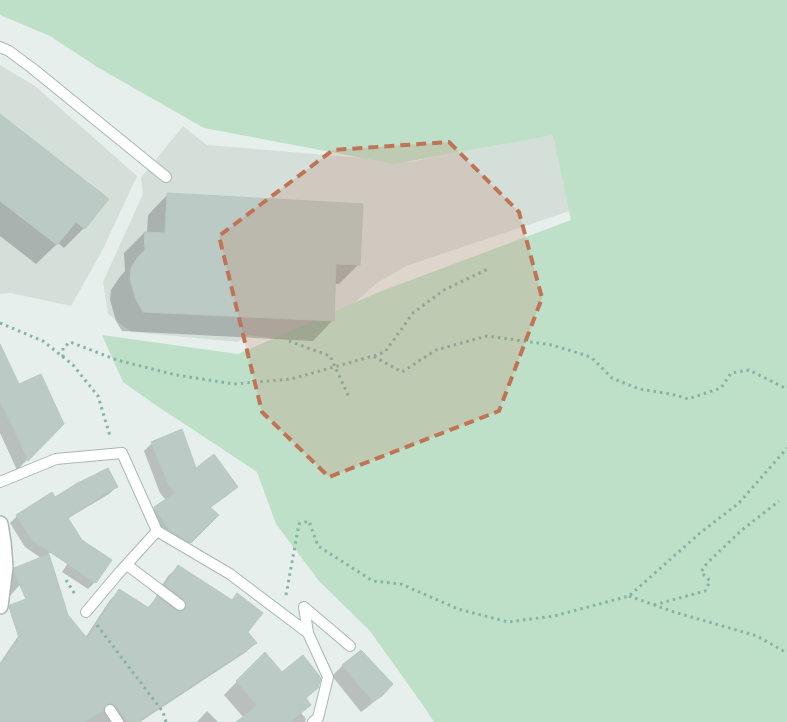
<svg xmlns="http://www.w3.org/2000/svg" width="787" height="722" viewBox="0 0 787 722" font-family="'Open Sans',sans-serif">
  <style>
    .built { fill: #d4dfda }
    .green { fill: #bfe0c8 }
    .shadow { fill: #0003 }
    .building { fill: #bbcac4; stroke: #b8c9c2 }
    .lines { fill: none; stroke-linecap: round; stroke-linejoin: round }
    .service-casing { stroke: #a8b8b2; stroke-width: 12 }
    .minor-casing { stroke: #a8b8b2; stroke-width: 18 }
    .path { stroke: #86b3a5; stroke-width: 3; stroke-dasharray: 2.5 4; stroke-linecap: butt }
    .service { stroke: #fff; stroke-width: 10 }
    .minor { stroke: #fff; stroke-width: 15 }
    .marked { fill: #c07456; fill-opacity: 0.2; stroke: #c07456; stroke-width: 4; stroke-dasharray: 10 6; stroke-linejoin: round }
  </style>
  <rect width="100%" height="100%" fill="#e6efeb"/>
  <!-- built -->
  <g class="built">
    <path d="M0,65L35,86L137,176L102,251L71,306L11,293L0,294Z"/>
    <path d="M183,126L207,145L410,162L578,127L590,204L406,266L377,283L335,320L290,340L248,335L238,342L131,332L108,314L103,282L143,194L141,178Z"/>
  </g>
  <!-- green -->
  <path class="green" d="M0,0H787V722H434L425,708L370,631L319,581L276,524L257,472L154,404L123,382L102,335L238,354L379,292L571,220L553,135L394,164L204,128L97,67L50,36L0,15Z"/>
  <!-- shadow -->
  <g class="shadow">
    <path d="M0,116L84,228L64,248L58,243L36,264L0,236Z"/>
    <path d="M168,194L359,264L339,284H334L333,320L313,341L122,331L116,321L110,300L111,290L119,278L125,271L124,253L144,233H147L148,215Z"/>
    <path d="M0,379L18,386L63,424L17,470L0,433Z"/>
    <path d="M152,443L195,470L236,487L228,495L210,508L217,515L182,550L147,516L155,508L166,500L160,493L144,451Z"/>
    <path d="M116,487L109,494L67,519L102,574L95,582L88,589L62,572L68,563L52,550L6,600L10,575L15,569L41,558L25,547L10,523L17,516L54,499Z"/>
    <path d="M178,567L247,632L256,642L246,652L140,722H0V663L48,592L85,638L110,600L119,591L147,608L158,597L156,595L168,576Z"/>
    <path d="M360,651L381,695L369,706L361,712L332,676L342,666Z"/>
    <path d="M265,653L282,674L317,687L305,700L301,713L306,719L305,722H238L244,718L224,695Z"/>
    <path d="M207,711L218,722H197Z"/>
  </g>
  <!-- building -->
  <g class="building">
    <path d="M0,114L109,199L85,229L76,222L57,245L0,201Z"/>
    <path d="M167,193L363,204L360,265L336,264L334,321L143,312L136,300L130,279L131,268L138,257L145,250L144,232L165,233Z"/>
    <path d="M0,344L19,384L41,374L64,424L28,461L9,418H8L0,401Z"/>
    <path d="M182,429L196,468L214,454L238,487L210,507L219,515L191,543L170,531L154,507L175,493L168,484L151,442Z"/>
    <path d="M108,468L118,487L109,491L68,518L82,540L112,560L96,583L32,540L16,515L52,492L55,497L79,482H80Z"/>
    <path d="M49,554L68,615L87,638L119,589L149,608L157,596L176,611L180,612L185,609L187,605L184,600L165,585L178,565L232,600L237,593L263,613L248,632L257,643L137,722H128L116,705L110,703L107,704L104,707L103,711L84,722H0V666L19,638L9,607L10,605L26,599L14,572V568Z"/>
    <path d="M361,650L393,684L382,696L373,702L342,665Z"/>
    <path d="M265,652L282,672L303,655L321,678L318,688L306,698L311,705L290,722H236L257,706L236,681Z"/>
  </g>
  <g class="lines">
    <!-- service casing -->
    <g class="service-casing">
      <g id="service">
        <path d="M0,47L9,51L32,68L166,177"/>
        <path d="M0,482L56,459L122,453L157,531L230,574L308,633L328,677L318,718L313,722"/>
        <path d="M127,565L180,605"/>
        <path d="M86,612L118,574L157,531"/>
        <path d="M308,633L304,607L350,646"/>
        <path d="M110,710L118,722"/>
      </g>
    </g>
    <!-- minor casing -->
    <g class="minor-casing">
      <path id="minor" d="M0,524L3,542L5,567L0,606"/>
    </g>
    <!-- path -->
    <g class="path">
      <path d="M0,323L43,341L73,365L98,396L110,436"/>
      <path d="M289,341L330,356L349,397"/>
      <path d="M374,356L385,352L413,313L444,290L490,268"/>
      <path d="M63,357V348L70,342L117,360L176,375L234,384L291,379L373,356L402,372L436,350L487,336L552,345L591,357L612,378L639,389L671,394L688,399L721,388L731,373L749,370L787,389"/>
      <path d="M66,580L76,596"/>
      <path d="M286,595L299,524L309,521L318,546L373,581L401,584L458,609L508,622L554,616L629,596L700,533L739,503L787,448"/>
      <path d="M629,596L674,612L757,636L787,653"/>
      <path d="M654,605L705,591L710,581L701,572L707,563L742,530L779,501"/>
      <path d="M97,625L163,712L166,722"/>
    </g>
    <!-- service -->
    <use href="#service" class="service"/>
    <!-- minor -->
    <use href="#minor" class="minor"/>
  </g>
  <!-- marked area -->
  <path class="marked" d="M449,142L519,212L542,298L499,411L329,477L262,412L219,236L333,150Z"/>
</svg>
